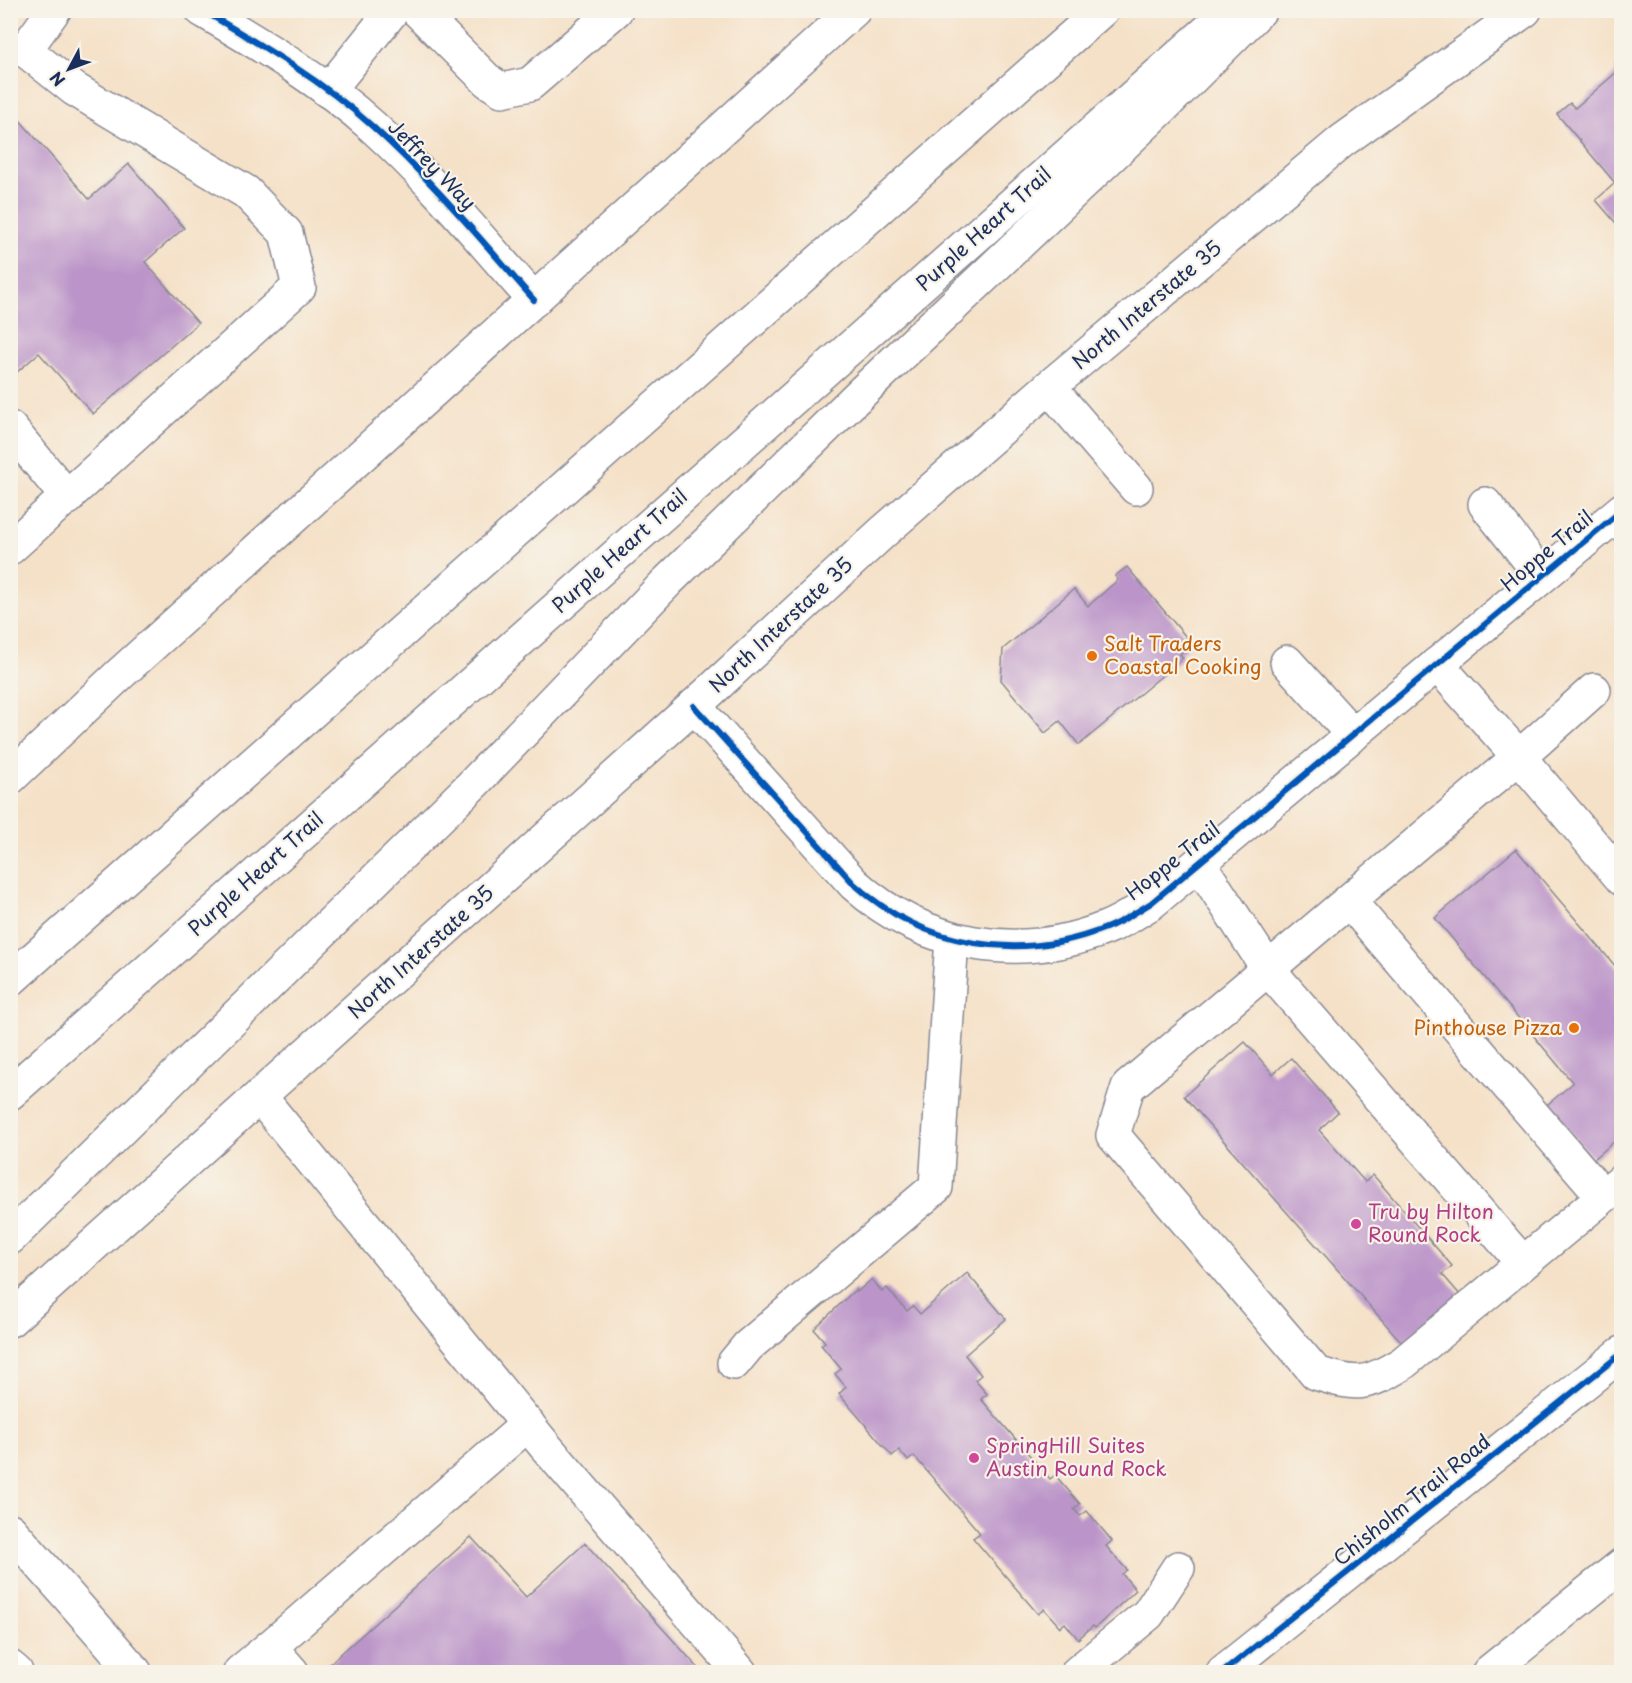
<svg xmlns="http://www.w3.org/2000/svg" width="1632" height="1683" viewBox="0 0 1632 1683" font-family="'Playpen Sans',sans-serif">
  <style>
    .building { fill: #bb94c9 }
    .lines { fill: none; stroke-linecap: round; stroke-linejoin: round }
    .minor-casing { stroke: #888893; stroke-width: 36 }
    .major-casing { stroke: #888893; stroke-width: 36 }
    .highway-casing { stroke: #888893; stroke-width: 36 }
    .minor { stroke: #fff; stroke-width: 33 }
    .major { stroke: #fff; stroke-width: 33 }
    .highway { stroke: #fff; stroke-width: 33 }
    .cycleway-casing { stroke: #f7f3e8; stroke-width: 10 }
    .cycleway { stroke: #0057b8; stroke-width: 6 }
    .food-dot { fill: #e8710a; stroke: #f7f3e8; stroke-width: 2 }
    .hotel-dot { fill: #d1479c; stroke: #f7f3e8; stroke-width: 2 }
    .labels { text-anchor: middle; stroke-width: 4.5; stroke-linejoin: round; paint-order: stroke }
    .street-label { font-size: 20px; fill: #1b2f5e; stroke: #f7f3e8 }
    .food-label { font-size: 20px; fill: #c56008; stroke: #f7f3e8; text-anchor: start }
    .hotel-label { font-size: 20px; fill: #b23c85; stroke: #f7f3e8; text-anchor: start }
  </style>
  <rect width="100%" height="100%" fill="#f7f3e8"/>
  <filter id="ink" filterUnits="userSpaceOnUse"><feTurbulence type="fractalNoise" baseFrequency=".0167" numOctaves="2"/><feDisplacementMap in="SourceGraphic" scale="12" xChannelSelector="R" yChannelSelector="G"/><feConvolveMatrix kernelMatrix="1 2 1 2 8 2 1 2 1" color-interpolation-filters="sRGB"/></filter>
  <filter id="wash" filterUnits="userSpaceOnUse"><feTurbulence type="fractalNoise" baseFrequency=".008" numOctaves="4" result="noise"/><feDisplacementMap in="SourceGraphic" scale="24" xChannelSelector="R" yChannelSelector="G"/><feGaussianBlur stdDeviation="1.35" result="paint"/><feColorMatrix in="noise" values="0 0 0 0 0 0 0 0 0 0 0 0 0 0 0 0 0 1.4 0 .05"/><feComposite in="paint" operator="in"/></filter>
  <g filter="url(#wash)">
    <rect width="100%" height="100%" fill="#f5e1c8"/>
    <g id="blocks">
      <!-- building -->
      <g class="building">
        <path d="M1622,61V230L1596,200L1615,183L1557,114L1570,103L1575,108L1618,71L1615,67Z"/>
        <path d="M10,109L89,199L129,164L184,228L145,262L198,323L93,414L39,353L10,378Z"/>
        <path d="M1127,567L1192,644L1180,654L1183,658L1079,745L1060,721L1045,733L1001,680L1003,649L1074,589L1088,606L1118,580L1115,576Z"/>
        <path d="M1516,849L1622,974V1135L1594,1159L1547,1105L1573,1083L1435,918Z"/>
        <path d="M1245,1042L1273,1074L1291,1058L1338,1112L1319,1130L1365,1182L1373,1175L1452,1266L1442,1274L1461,1296L1405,1346L1184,1096Z"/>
        <path d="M967,1273L1006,1319L965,1355L981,1375L975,1380L987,1394L981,1399L1050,1479L1055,1475L1080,1504L1074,1509L1080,1516L1087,1511L1112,1541L1106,1546L1127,1570L1122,1574L1136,1590L1095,1628L1093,1626L1078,1639L1065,1623L1060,1627L1044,1609L1038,1614L973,1538L980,1533L914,1456L908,1461L899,1450L892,1456L839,1394L846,1387L835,1374L841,1369L821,1345L825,1342L814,1329L856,1289L857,1292L872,1279L882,1292L887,1288L907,1311L913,1306L920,1314Z"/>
        <path d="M471,1537L526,1597L585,1543L702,1672H329L325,1668Z"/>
      </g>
    </g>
  </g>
  <g filter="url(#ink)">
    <use href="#blocks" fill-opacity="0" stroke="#888893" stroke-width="1.5"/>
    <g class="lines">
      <!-- minor casing -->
      <g class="minor-casing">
        <g id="minor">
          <path d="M202,10C261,45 321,80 372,126C431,179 482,241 534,300"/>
          <path d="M417,10L488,81L502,90L530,84L616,10"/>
          <path d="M328,91L393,10"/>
          <path d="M1049,387L1136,488"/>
          <path d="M10,428L68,498"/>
          <path d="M1485,504L1542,576"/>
          <path d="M10,548L299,287L286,233L246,192L74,89L25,50L54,10"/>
          <path d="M1287,662L1353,735"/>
          <path d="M1437,664L1519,757L1594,690"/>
          <path d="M694,706L854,884C924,947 1018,963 1106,928C1122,922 1136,912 1151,903L1622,510"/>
          <path d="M1199,863L1268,969L1128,1087L1113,1135L1316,1373C1357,1386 1366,1386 1403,1363L1622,1181"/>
          <path d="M1349,901L1603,1196"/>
          <path d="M260,1097L546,1447L740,1672"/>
          <path d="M1522,1262L1268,969L1519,757L1622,879"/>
          <path d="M734,1363L748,1346L936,1187L952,938"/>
          <path d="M10,1530L135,1672"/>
          <path d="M10,1667L16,1672"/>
          <path d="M240,1672L270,1647"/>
          <path d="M292,1672L270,1647L528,1424"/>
          <path d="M1078,1672L1148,1614L1178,1568"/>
          <path d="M1223,1672L1622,1353"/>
          <path d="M1489,1672L1622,1565"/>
        </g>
      </g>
      <!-- major casing -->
      <g class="major-casing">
        <g id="major">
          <path d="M10,778L120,674L854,10"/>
          <path d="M10,1320L694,706L882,533L1049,387L1342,141L1525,10"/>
        </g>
      </g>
      <!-- highway casing -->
      <g class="highway-casing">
        <g id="highway">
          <path d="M10,980L1102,10"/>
          <path d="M10,1093L1231,10"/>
          <path d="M10,1238L474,783L668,581L859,395L1161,109L1260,10"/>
        </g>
      </g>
      <!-- minor -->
      <use href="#minor" class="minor"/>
      <!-- major -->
      <use href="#major" class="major"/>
      <!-- highway -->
      <use href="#highway" class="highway"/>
      <!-- cycleway casing -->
      <g class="cycleway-casing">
        <g id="cycleway">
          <path d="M202,10C261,45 321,80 372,126C431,179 482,241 534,300"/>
          <path d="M694,706L854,884C924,947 1018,963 1106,928C1122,922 1136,912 1151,903L1622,510"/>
          <path d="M1223,1672L1622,1353"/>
        </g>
      </g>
      <!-- cycleway -->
      <use href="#cycleway" class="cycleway"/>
    </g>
  </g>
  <!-- markers -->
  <g class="food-dot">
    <circle cx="1092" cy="656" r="6"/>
    <circle cx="1574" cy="1028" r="6"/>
  </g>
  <g class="hotel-dot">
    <circle cx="1356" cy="1224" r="6"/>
    <circle cx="974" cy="1458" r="6"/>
  </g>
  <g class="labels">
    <!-- street labels -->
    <g class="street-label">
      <text transform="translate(432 165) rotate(46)" y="7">Jeffrey Way</text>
      <text transform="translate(984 229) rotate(-42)" y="7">Purple Heart Trail</text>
      <text transform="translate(1147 305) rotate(-40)" y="7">North Interstate 35</text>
      <text transform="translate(620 551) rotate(-42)" y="7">Purple Heart Trail</text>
      <text transform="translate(1547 551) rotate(-40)" y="7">Hoppe Trail</text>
      <text transform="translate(781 625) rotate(-43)" y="7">North Interstate 35</text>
      <text transform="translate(1173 861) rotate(-38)" y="7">Hoppe Trail</text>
      <text transform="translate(256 874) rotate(-42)" y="7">Purple Heart Trail</text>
      <text transform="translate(421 952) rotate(-42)" y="7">North Interstate 35</text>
      <text transform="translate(1412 1500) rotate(-39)" y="7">Chisholm Trail Road</text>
    </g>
    <!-- food labels -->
    <g class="food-label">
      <text x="1104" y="651">Salt Traders<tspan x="1104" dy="23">Coastal Cooking</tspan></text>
      <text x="1562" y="1035" text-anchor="end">Pinthouse Pizza</text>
    </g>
    <!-- hotel labels -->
    <g class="hotel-label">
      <text x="1368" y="1219">Tru by Hilton<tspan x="1368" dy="23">Round Rock</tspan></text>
      <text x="986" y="1453">SpringHill Suites<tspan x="986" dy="23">Austin Round Rock</tspan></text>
    </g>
  </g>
  <!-- margin -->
  <rect width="1632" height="1683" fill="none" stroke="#f7f3e8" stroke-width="36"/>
  <!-- north arrow -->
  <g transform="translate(69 69) rotate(229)" stroke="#f7f3e8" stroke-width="4.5" paint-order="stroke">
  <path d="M0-4.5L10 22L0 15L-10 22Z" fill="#1b2f5e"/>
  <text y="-9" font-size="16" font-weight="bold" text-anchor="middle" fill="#1b2f5e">N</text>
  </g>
</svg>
